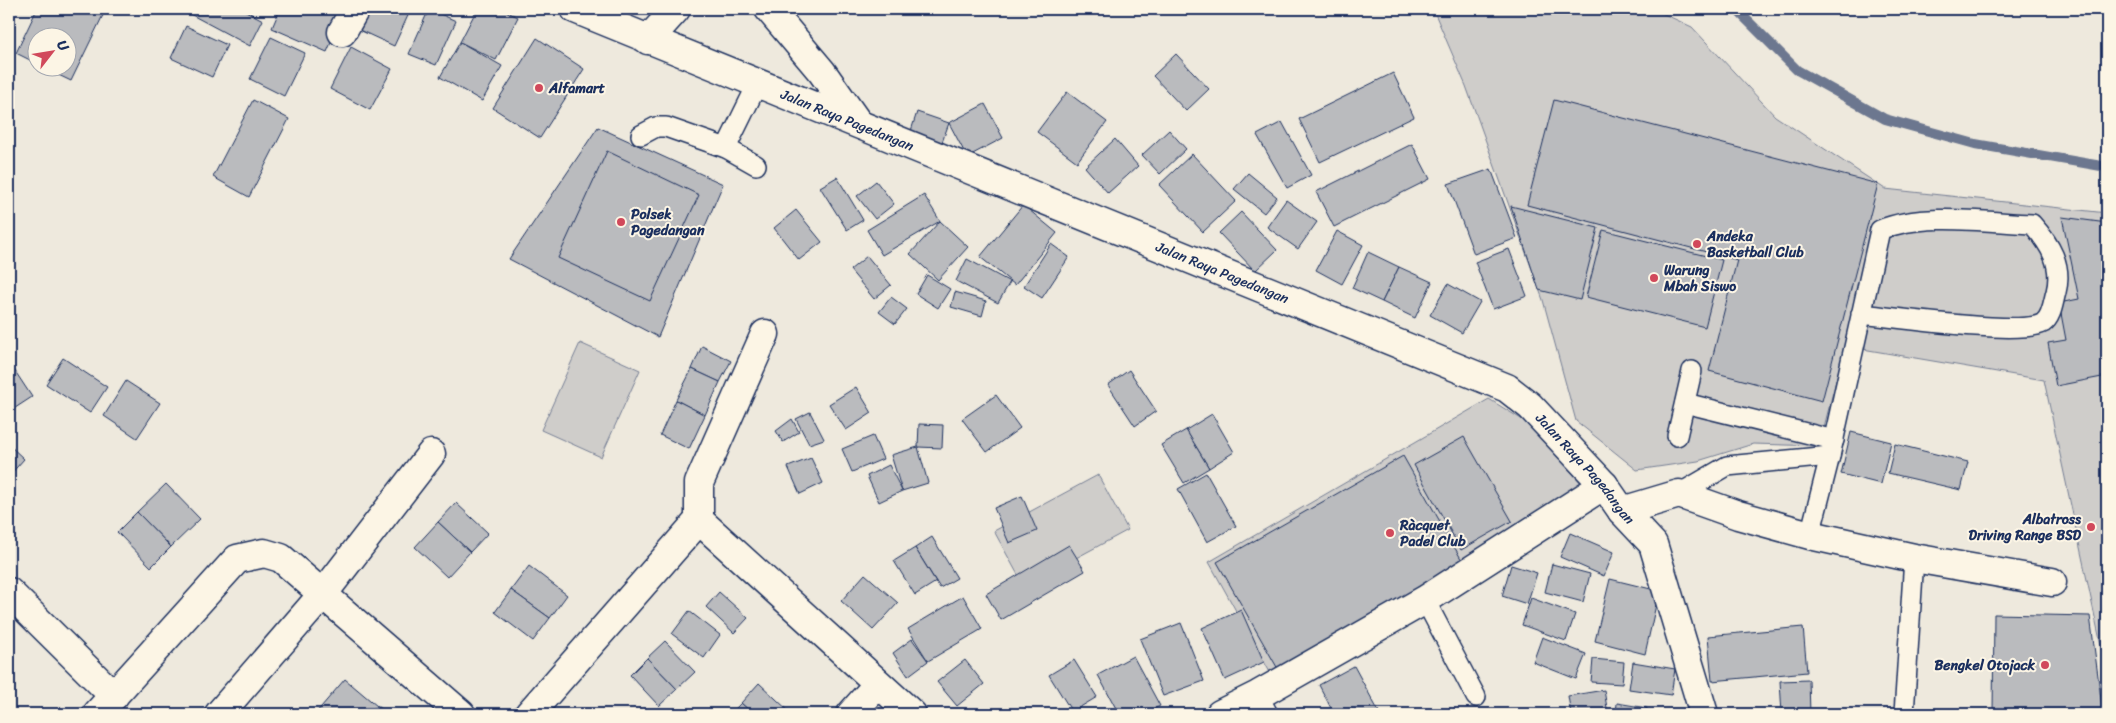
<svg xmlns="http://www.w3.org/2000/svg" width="2116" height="723" viewBox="0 0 2116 723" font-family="Sriracha,sans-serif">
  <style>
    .green { fill: #cfcdca; stroke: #757e94 }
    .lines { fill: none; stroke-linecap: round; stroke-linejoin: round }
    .stream { stroke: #6c778f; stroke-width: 10 }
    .building { fill: #babbbe; stroke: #1b2f5e }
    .service-casing { stroke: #1b2f5e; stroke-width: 22 }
    .minor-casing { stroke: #1b2f5e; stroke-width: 31 }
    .tertiary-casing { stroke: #1b2f5e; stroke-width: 31 }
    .service { stroke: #fcf5e5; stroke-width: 19 }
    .minor { stroke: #fcf5e5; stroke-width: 28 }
    .tertiary { stroke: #fcf5e5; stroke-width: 28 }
    .poi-dot { fill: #d1495b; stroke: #fcf5e5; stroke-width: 2 }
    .labels { text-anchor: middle; stroke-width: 4; stroke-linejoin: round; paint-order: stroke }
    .poi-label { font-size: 14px; font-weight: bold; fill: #1b2f5e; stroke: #fcf5e5; text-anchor: start }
    .street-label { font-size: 14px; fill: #1b2f5e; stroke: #fcf5e5 }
  </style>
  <rect width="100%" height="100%" fill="#eee9dd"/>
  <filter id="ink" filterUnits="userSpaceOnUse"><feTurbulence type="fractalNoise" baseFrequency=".02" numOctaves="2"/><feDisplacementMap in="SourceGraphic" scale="10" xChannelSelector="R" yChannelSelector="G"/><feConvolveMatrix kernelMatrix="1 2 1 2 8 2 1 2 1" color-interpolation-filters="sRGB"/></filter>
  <g filter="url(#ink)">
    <!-- green -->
    <g class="green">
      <path d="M1433,9H1653L1692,27L1775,116L1885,189L2107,213V673L2044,380L1845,346L1819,446L1753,444L1698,461L1637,470L1576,421L1543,300L1466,86Z"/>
      <path d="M580,343L640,370L601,457L541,430Z"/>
      <path d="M1489,399L1526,422L1583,485L1571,505L1272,676L1209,562Z"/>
      <path d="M1098,475L1128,530L1024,586L994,531Z"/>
    </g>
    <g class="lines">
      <!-- stream -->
      <path class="stream" d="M1736,9L1797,70L1885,119L1975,144L2107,167"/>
    </g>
    <!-- building -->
    <g class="building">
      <path d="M37,9H106L71,81L44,68H68V38H38V64L16,53Z"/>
      <path d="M193,9H242L263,20L250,46L190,14Z"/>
      <path d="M280,9H345L327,52L272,28Z"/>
      <path d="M364,9H411L394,46L355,28Z"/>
      <path d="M429,9L456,21L436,65L409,54Z"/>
      <path d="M477,9H501L518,17L496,60L460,42Z"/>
      <path d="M186,26L227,45L212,77L171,58Z"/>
      <path d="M271,37L305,53L284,96L250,79Z"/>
      <path d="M537,38L584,69L540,138L493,108Z"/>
      <path d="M460,42L502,66L482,101L440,77Z"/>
      <path d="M351,47L392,69L370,110L330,89Z"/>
      <path d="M1176,54L1209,89L1186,111L1153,76Z"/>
      <path d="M1393,73L1414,117L1320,162L1299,119Z"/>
      <path d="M1067,92L1107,122L1077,162L1037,132Z"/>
      <path d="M253,100L289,119L249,197L213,177Z"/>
      <path d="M1554,100L1878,184L1822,401L1709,371L1737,260L1527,205Z"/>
      <path d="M985,104L1003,138L967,157L949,123Z"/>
      <path d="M917,112L949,123L941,145L910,134Z"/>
      <path d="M1282,122L1311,175L1287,188L1257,135Z"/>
      <path d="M598,127L723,184L658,337L509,259Z"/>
      <path d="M1169,130L1186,149L1160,174L1142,155Z"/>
      <path d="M1115,139L1138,166L1108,193L1085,167Z"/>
      <path d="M1412,144L1430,179L1334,227L1316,192Z"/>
      <path d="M607,151L699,195L650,301L558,258Z"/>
      <path d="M1192,154L1236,201L1203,232L1159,185Z"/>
      <path d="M1491,169L1517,238L1474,254L1448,184Z"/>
      <path d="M1248,173L1277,197L1264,213L1234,189Z"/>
      <path d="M837,177L863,220L847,230L820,187Z"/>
      <path d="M876,181L894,204L875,219L857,196Z"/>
      <path d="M924,195L940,221L882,255L867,230Z"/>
      <path d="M1286,200L1317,222L1298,249L1267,227Z"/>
      <path d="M1023,205L1057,233L1015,285L980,257Z"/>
      <path d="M1511,206L1598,228L1580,300L1539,290Z"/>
      <path d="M796,210L822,242L799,260L774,228Z"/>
      <path d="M1241,212L1277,250L1255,271L1219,233Z"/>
      <path d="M2062,217L2107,223V376L2056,386L2048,343L2066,340L2059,303L2079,299Z"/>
      <path d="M940,221L968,247L938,280L910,254Z"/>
      <path d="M1603,230L1722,260L1705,327L1586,297Z"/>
      <path d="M1337,231L1363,245L1342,284L1316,270Z"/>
      <path d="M1051,244L1069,257L1042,298L1024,286Z"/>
      <path d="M1509,249L1527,296L1493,309L1475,262Z"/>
      <path d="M1368,252L1399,267L1382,302L1352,288Z"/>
      <path d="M867,256L891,285L874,299L850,270Z"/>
      <path d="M967,259L1010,282L998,303L956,281Z"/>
      <path d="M1399,267L1432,282L1415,318L1382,302Z"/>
      <path d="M927,275L950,289L938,308L916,294Z"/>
      <path d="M1448,284L1480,302L1462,333L1430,315Z"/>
      <path d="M955,292L986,301L982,316L951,307Z"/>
      <path d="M891,297L907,309L895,324L879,312Z"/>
      <path d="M702,346L731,361L720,382L692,369Z"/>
      <path d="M63,358L107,387L90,413L46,384Z"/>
      <path d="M11,365L32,397L9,412V367Z"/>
      <path d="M692,369L720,382L705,415L676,400Z"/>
      <path d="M1129,370L1156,411L1135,426L1108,385Z"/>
      <path d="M126,381L160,403L137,438L104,416Z"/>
      <path d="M856,387L872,413L846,430L829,404Z"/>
      <path d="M996,395L1020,428L987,452L962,419Z"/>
      <path d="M676,400L705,415L689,449L660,435Z"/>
      <path d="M810,412L824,439L809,444L796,419Z"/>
      <path d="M1212,414L1234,452L1209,468L1186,430Z"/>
      <path d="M792,419L799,432L783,442L776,431Z"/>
      <path d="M919,424L943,425L942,448L918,447Z"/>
      <path d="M1186,430L1209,468L1184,483L1161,445Z"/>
      <path d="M1851,432L1891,442L1881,484L1841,474Z"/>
      <path d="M873,436L883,459L852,472L842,449Z"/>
      <path d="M1464,437L1512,521L1461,550L1414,465Z"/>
      <path d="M1895,444L1968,462L1961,490L1888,473Z"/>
      <path d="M9,445L24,459L9,476Z"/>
      <path d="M918,447L928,483L902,491L891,455Z"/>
      <path d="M1403,456L1464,564L1278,669L1217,562Z"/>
      <path d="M811,458L823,483L800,494L788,467Z"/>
      <path d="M889,465L902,491L879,502L867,476Z"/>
      <path d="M1206,473L1236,526L1207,542L1178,489Z"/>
      <path d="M166,484L200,519L171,547L137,512Z"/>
      <path d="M1022,496L1037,531L1009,543L994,508Z"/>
      <path d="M456,503L488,533L470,552L438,522Z"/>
      <path d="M137,512L171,547L151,567L117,532Z"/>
      <path d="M438,522L470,552L447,577L415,547Z"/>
      <path d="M1570,533L1614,552L1604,576L1560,557Z"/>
      <path d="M932,537L957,578L940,588L915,548Z"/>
      <path d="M1069,545L1085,571L1001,620L986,594Z"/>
      <path d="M915,548L936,582L915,595L894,561Z"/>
      <path d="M1552,564L1590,574L1583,602L1545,592Z"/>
      <path d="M1511,565L1537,573L1527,604L1502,596Z"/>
      <path d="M529,566L567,595L550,618L511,590Z"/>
      <path d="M865,574L898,603L873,630L841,601Z"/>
      <path d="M1610,579L1659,591L1645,654L1595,641Z"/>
      <path d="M511,590L550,618L533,641L495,612Z"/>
      <path d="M719,592L748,618L734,633L706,607Z"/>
      <path d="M963,596L982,629L928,661L908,629Z"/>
      <path d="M1531,598L1575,614L1566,641L1522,625Z"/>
      <path d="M1241,610L1264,662L1225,680L1202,628Z"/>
      <path d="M689,611L720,635L704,658L672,634Z"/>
      <path d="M1994,614L2090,616L2103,714H1993Z"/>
      <path d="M1181,623L1204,681L1163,696L1140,639Z"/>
      <path d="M1803,627L1807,672L1712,681L1708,636Z"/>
      <path d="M1542,637L1586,654L1576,679L1533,662Z"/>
      <path d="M912,639L928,661L908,676L893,653Z"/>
      <path d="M665,641L695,672L677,689L647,658Z"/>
      <path d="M1133,656L1160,706L1144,714H1119L1098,675Z"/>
      <path d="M647,658L677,689L659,706L630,675Z"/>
      <path d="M1593,659L1624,662L1622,684L1591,682Z"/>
      <path d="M965,660L984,684L957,706L937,682Z"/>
      <path d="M1074,660L1097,697L1072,712L1049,675Z"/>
      <path d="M1633,662L1675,669L1671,695L1629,689Z"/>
      <path d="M1354,666L1380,714H1334L1319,685Z"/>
      <path d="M345,679L377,706L370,714H315Z"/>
      <path d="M1809,680L1810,714H1782L1780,681Z"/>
      <path d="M759,683L792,714H753L741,703Z"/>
      <path d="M1604,690L1608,714H1571L1568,696Z"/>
      <path d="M741,703L753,714H730Z"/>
      <path d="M1617,703L1647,708L1646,714H1616Z"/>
      <path d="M377,706L387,714H370Z"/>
    </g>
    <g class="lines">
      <!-- service casing -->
      <g class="service-casing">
        <g id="service">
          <path d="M641,135L656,127H666L726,148L756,165"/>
          <path d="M726,148L758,83"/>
          <path d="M1685,403L1834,440"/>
          <path d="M1677,436L1692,371"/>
          <path d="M1679,494L1727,466L1830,456L1880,230C1922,212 1986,222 2032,224C2050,244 2063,265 2056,292C2053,302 2052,317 2043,323C2022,336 1892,317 1861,314"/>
          <path d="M1810,535L1830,456"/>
          <path d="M1425,600L1476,697"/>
          <path d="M1258,695L1268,714"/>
          <path d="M1904,714L1914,558"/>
        </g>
      </g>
      <!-- minor casing -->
      <g class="minor-casing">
        <g id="minor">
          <path d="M769,9L822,72L858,123"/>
          <path d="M342,32L355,9"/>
          <path d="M648,40L676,9"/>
          <path d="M1622,511L1679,494L1738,515L1810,535L1914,558L2052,582"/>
          <path d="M699,520V483L765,334"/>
          <path d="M9,592L114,696"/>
          <path d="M97,714L237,559L264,553L281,558L461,714"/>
          <path d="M219,714L323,594L431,454"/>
          <path d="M529,714L699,520L912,714"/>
          <path d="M851,714L878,684"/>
          <path d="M1220,714L1258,695L1425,600L1604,485"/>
        </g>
      </g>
      <!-- tertiary casing -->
      <g class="tertiary-casing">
        <g id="tertiary">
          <path id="s1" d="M575,9L1507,388L1530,406L1604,485L1622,511L1653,544L1704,714"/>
        </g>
      </g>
      <!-- service -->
      <use href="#service" class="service"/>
      <!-- minor -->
      <use href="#minor" class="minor"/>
      <!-- tertiary -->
      <use href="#tertiary" class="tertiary"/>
    </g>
  </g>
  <!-- markers -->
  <g class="poi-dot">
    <circle cx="539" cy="88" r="5"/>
    <circle cx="621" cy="222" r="5"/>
    <circle cx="1697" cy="244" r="5"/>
    <circle cx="1654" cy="278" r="5"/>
    <circle cx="2091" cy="527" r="5"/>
    <circle cx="1390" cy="533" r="5"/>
    <circle cx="2045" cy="665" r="5"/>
  </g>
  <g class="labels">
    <!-- poi labels -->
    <g class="poi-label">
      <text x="549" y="93">Alfamart</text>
      <text x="631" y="219">Polsek<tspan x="631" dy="16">Pagedangan</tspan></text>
      <text x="1707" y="241">Andeka<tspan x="1707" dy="16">Basketball Club</tspan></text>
      <text x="1664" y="275">Warung<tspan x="1664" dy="16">Mbah Siswo</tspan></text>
      <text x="2081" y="524" text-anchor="end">Albatross<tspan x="2081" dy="16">Driving Range BSD</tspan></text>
      <text x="1400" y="530">Ràcquet<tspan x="1400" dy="16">Padel Club</tspan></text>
      <text x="2035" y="670" text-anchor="end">Bengkel Otojack</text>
    </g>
    <!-- street labels -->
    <g class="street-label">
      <text dy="5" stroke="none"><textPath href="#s1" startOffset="294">Jalan Raya Pagedangan</textPath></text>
      <text dy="5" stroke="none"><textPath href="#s1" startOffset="699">Jalan Raya Pagedangan</textPath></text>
      <text dy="5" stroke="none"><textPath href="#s1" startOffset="1119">Jalan Raya Pagedangan</textPath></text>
    </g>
  </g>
  <!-- margin -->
  <rect width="2116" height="723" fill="none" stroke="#fcf5e5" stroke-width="30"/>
  <rect x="15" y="15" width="2086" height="693" fill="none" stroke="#1b2f5e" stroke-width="2" filter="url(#ink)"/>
  <!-- north arrow -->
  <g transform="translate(52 52) rotate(59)"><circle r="24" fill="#fcf5e5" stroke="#a2a6af"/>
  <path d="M0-4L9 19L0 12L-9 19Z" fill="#d1495b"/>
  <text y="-8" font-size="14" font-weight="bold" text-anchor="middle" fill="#1b2f5e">U</text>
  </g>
</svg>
